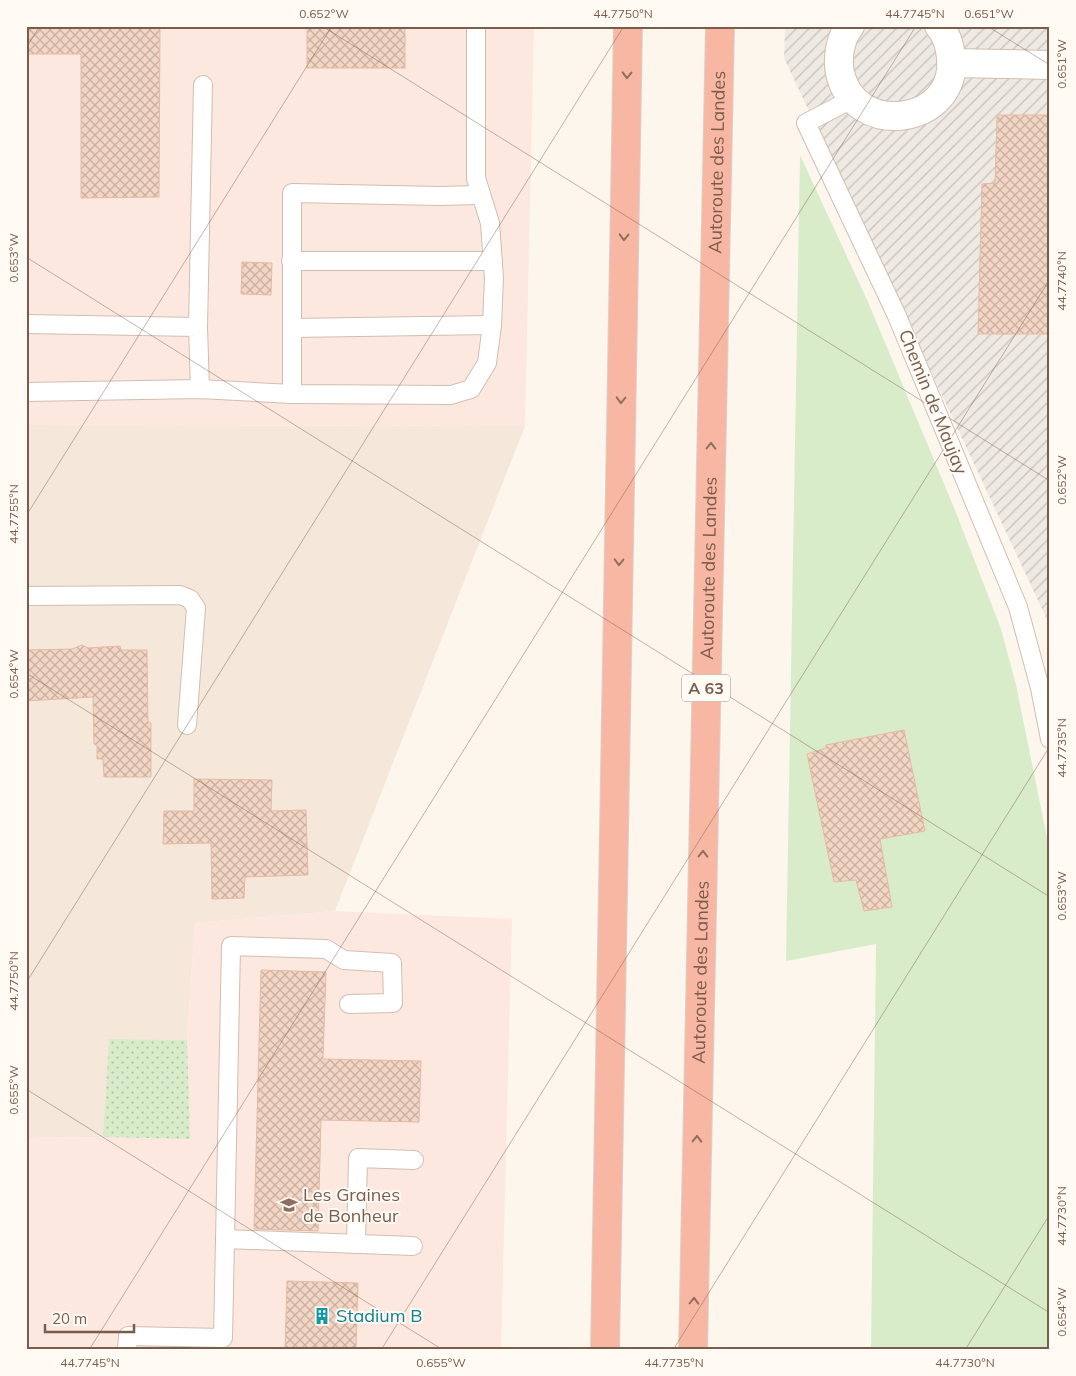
<svg xmlns="http://www.w3.org/2000/svg" width="1076" height="1376" viewBox="0 0 1076 1376" font-family="Mulish,sans-serif">
  <style>
    .residential { fill: #f5e8da }
    .commercial { fill: #fde8e0 }
    .industrial { fill: url(#industrial-furrows) }
    .grass { fill: #d8ecc9 }
    .park { fill: url(#park-dots) }
    .building { fill: url(#building-cross-hatch); stroke: #e6bba3 }
    .lines { fill: none; stroke-linecap: round; stroke-linejoin: round }
    .service-casing { stroke: #d1beb0; stroke-width: 20 }
    .minor-casing { stroke: #d1beb0; stroke-width: 30 }
    .motorway-casing { stroke: #dad1cd; stroke-width: 30 }
    .service { stroke: #fff; stroke-width: 18 }
    .minor { stroke: #fff; stroke-width: 28 }
    .motorway { stroke: #f7b7a3; stroke-width: 28 }
    .oneway { stroke: #936e5e }
    .ticks { fill: none; stroke: #7a5c4d; stroke-width: 1; stroke-opacity: 0.45 }
    .labels { text-anchor: middle; stroke-width: 4; stroke-linejoin: round; paint-order: stroke }
    .shield { fill: #fffaf3; stroke: #a28b7f; stroke-width: 1 }
    .shield-label { font-size: 16px; font-weight: bold; fill: #7a5c4d }
    .street-label { font-size: 18px; fill: #7a5c4d; stroke: #fffaf3 }
    .education-label { font-size: 18px; fill: #785e54; stroke: #fffaf3; text-anchor: start }
    .culture-label { font-size: 18px; fill: #0d838f; stroke: #fffaf3; text-anchor: start }
    .neatline { fill: none; stroke: #7a5c4d; stroke-width: 2 }
    .ticks-label { font-size: 12px; text-anchor: middle; fill: #7a5c4d }
  </style>
  <defs>
    <pattern id="industrial-furrows" width="10" height="10" patternUnits="userSpaceOnUse" patternTransform="scale(1.25)"><rect width="10" height="10" fill="#efe9e4"/><path d="M-1 1l2-2M0 10L10 0M9 11l2-2" fill="none" stroke="#c7c0bb"/></pattern>
    <pattern id="park-dots" width="8" height="8" patternUnits="userSpaceOnUse" patternTransform="scale(1.25)"><rect width="8" height="8" fill="#d8ecc9"/><path d="M2 2h.1M6 6h.1" fill="none" stroke="#b4c2a5" stroke-width="1.8" stroke-linecap="round"/></pattern>
    <pattern id="building-cross-hatch" width="8" height="8" patternUnits="userSpaceOnUse" patternTransform="scale(1.25)"><rect width="8" height="8" fill="#f3d5c3"/><path d="M0 0l8 8M0 8l8-8" fill="none" stroke="#cab0a1"/></pattern>
  </defs>
  <rect width="100%" height="100%" fill="#fdf6ec"/>
  <!-- residential -->
  <path class="residential" d="M26,425L525,426L335,911L195,923L187,1040L103,1137L26,1138Z"/>
  <!-- commercial -->
  <g class="commercial">
    <path d="M26,26H534L525,426L26,425Z"/>
    <path d="M335,911L512,919L501,1350H26V1138L103,1137L109,1039L187,1040L195,923Z"/>
  </g>
  <!-- industrial -->
  <path class="industrial" d="M785,26H1050V626L784,58Z"/>
  <!-- grass -->
  <path class="grass" d="M800,155L868,302L955,510L1001,629L1016,685L1050,852V1350H871L876,944L786,961Z"/>
  <!-- park -->
  <path class="park" d="M109,1039L187,1040L190,1139L103,1137Z"/>
  <!-- building -->
  <g class="building">
    <path d="M26,26H160L159,197L81,198V54H26Z"/>
    <rect x="307" y="26" width="98" height="42"/>
    <path d="M997,115H1050V334H978L982,184L995,183Z"/>
    <path d="M242,262L272,263L271,295L241,294Z"/>
    <path d="M82,645L88,648L120,646L121,650H147L148,722L151,723V777H104L103,759H97V746L94,744L93,697L26,701V650L72,649Z"/>
    <path d="M904,730L925,831L880,839L892,907L864,911L856,880L834,882L807,754L826,748V745Z"/>
    <path d="M194,779L272,780L271,811L306,810L308,875L245,877L244,898L212,899L211,843L163,844L164,811H194Z"/>
    <path d="M261,970L326,972L323,1059L421,1061L419,1122L321,1120L318,1231L254,1229Z"/>
    <path d="M287,1281L358,1283L356,1350H285Z"/>
  </g>
  <g class="lines">
    <!-- service casing -->
    <g class="service-casing">
      <g id="service">
        <path d="M852,99L806,123L897,316L1018,607L1040,688L1050,739"/>
        <path d="M480,195L439,196L292,193V328L492,325"/>
        <path d="M291,261H493"/>
        <path d="M26,324L198,327L200,389"/>
        <path d="M198,327L203,85"/>
        <path d="M26,392L200,389L292,394L451,395L471,389L487,363L492,325L494,278L490,223L476,178V26"/>
        <path d="M292,394V328"/>
        <path d="M26,596L180,595L190,599L196,608L187,725"/>
        <path d="M225,1239L413,1246"/>
        <path d="M356,1244L358,1158L414,1160"/>
        <path d="M127,1350L128,1336L223,1338L231,946L326,949L344,960L392,963L393,1003L349,1004"/>
      </g>
    </g>
    <!-- minor casing -->
    <g class="minor-casing">
      <g id="minor">
        <path d="M850,26C840,38 837,58 840,73C855,140 958,124 951,58C950,46 947,35 939,26"/>
        <path d="M952,63L1050,65"/>
      </g>
    </g>
    <!-- motorway casing -->
    <g class="motorway-casing">
      <g id="motorway">
        <path d="M605,1350L628,26"/>
        <path id="s1" d="M693,1350L720,26"/>
      </g>
    </g>
    <!-- service -->
    <use href="#service" class="service"/>
    <!-- minor -->
    <use href="#minor" class="minor"/>
    <!-- motorway -->
    <use href="#motorway" class="motorway"/>
  </g>
  <!-- one-way arrows -->
  <defs><path id="oneway-chevron" d="M-2-3.5L2.5 0L-2 3.5" fill="none" stroke-width="1.6" stroke-linecap="round" stroke-linejoin="round" transform="scale(1.25)"/></defs>
  <g class="oneway">
    <use href="#oneway-chevron" transform="translate(627 75) rotate(91)"/>
    <use href="#oneway-chevron" transform="translate(624 237) rotate(91)"/>
    <use href="#oneway-chevron" transform="translate(621 400) rotate(91)"/>
    <use href="#oneway-chevron" transform="translate(711 446) rotate(-89)"/>
    <use href="#oneway-chevron" transform="translate(619 562) rotate(91)"/>
    <use href="#oneway-chevron" transform="translate(703 854) rotate(-89)"/>
    <use href="#oneway-chevron" transform="translate(697 1139) rotate(-89)"/>
    <use href="#oneway-chevron" transform="translate(694 1301) rotate(-89)"/>
  </g>
  <!-- ticks -->
  <path class="ticks" d="M322,26L1050,481M987,26L1050,65M26,48L40,26M26,257L1050,897M26,516L332,26M26,673L1050,1313M26,983L624,26M26,1089L443,1350M89,1350L916,26M381,1350L1050,279M673,1350L1050,746M965,1350L1050,1214"/>
  <!-- icons -->
  <defs>
    <g id="school-bare" transform="scale(1.35)"><path d="M0-5L7-2L0 1L-7-2ZM-4 1L0 2.5L4 1V4Q0 6-4 4Z" fill="#8d6e63" stroke="#fffaf3" stroke-width="2.5" paint-order="stroke"/></g>
    <g id="building-bare" transform="scale(1.35)"><path d="M-4-6H4V6H1V3H-1V6H-4ZM-2.5-4.3h1.7v1.8h-1.7ZM.8-4.3h1.7v1.8H.8ZM-2.5-1h1.7V.8h-1.7ZM.8-1h1.7V.8H.8Z" fill="#0f9aa8" stroke="#fffaf3" stroke-width="2.5" paint-order="stroke"/></g>
  </defs>
  <g fill-rule="evenodd">
    <use href="#school-bare" x="289" y="1205"/>
    <use href="#building-bare" x="322" y="1316"/>
  </g>
  <g class="labels">
    <!-- shield labels -->
    <rect class="shield" x="682" y="674.5" width="48" height="27" rx="4"/>
    <g class="shield-label">
      <text x="706" y="694">A 63</text>
    </g>
    <!-- street labels -->
    <g class="street-label">
      <text dy="6" stroke="none"><textPath href="#s1" startOffset="1188">Autoroute des Landes</textPath></text>
      <text transform="translate(933 402) rotate(68)" y="6">Chemin de Maujay</text>
      <text dy="6" stroke="none"><textPath href="#s1" startOffset="782">Autoroute des Landes</textPath></text>
      <text dy="6" stroke="none"><textPath href="#s1" startOffset="378">Autoroute des Landes</textPath></text>
    </g>
    <!-- education labels -->
    <g class="education-label">
      <text x="303" y="1201">Les Graines<tspan x="303" dy="21">de Bonheur</tspan></text>
    </g>
    <!-- culture labels -->
    <g class="culture-label">
      <text x="336" y="1322">Stadium B</text>
    </g>
  </g>
  <!-- border -->
  <rect width="1076" height="1376" fill="none" stroke="#fffaf3" stroke-width="55"/>
  <!-- scale -->
  <path d="M45 1324v8h89v-8" fill="none" stroke="#7a5c4d" stroke-width="2.5"/>
  <text x="52" y="1324" font-size="15" fill="#7a5c4d" stroke="#fffaf3" stroke-width="4" paint-order="stroke">20 m</text>
  <rect x="28" y="28" width="1020" height="1320" class="neatline"/>
  <g class="ticks-label">
    <text x="324" y="18">0.652°W</text>
    <text x="623" y="18">44.7750°N</text>
    <text x="915" y="18">44.7745°N</text>
    <text x="989" y="18">0.651°W</text>
    <text transform="translate(1062 64) rotate(-90)" y="4">0.651°W</text>
    <text transform="translate(14 258) rotate(-90)" y="4">0.653°W</text>
    <text transform="translate(1062 281) rotate(-90)" y="4">44.7740°N</text>
    <text transform="translate(1062 480) rotate(-90)" y="4">0.652°W</text>
    <text transform="translate(14 514) rotate(-90)" y="4">44.7755°N</text>
    <text transform="translate(14 674) rotate(-90)" y="4">0.654°W</text>
    <text transform="translate(1062 748) rotate(-90)" y="4">44.7735°N</text>
    <text transform="translate(1062 896) rotate(-90)" y="4">0.653°W</text>
    <text transform="translate(14 981) rotate(-90)" y="4">44.7750°N</text>
    <text transform="translate(14 1090) rotate(-90)" y="4">0.655°W</text>
    <text transform="translate(1062 1216) rotate(-90)" y="4">44.7730°N</text>
    <text transform="translate(1062 1312) rotate(-90)" y="4">0.654°W</text>
    <text x="90" y="1367">44.7745°N</text>
    <text x="441" y="1367">0.655°W</text>
    <text x="674" y="1367">44.7735°N</text>
    <text x="965" y="1367">44.7730°N</text>
  </g>
</svg>
